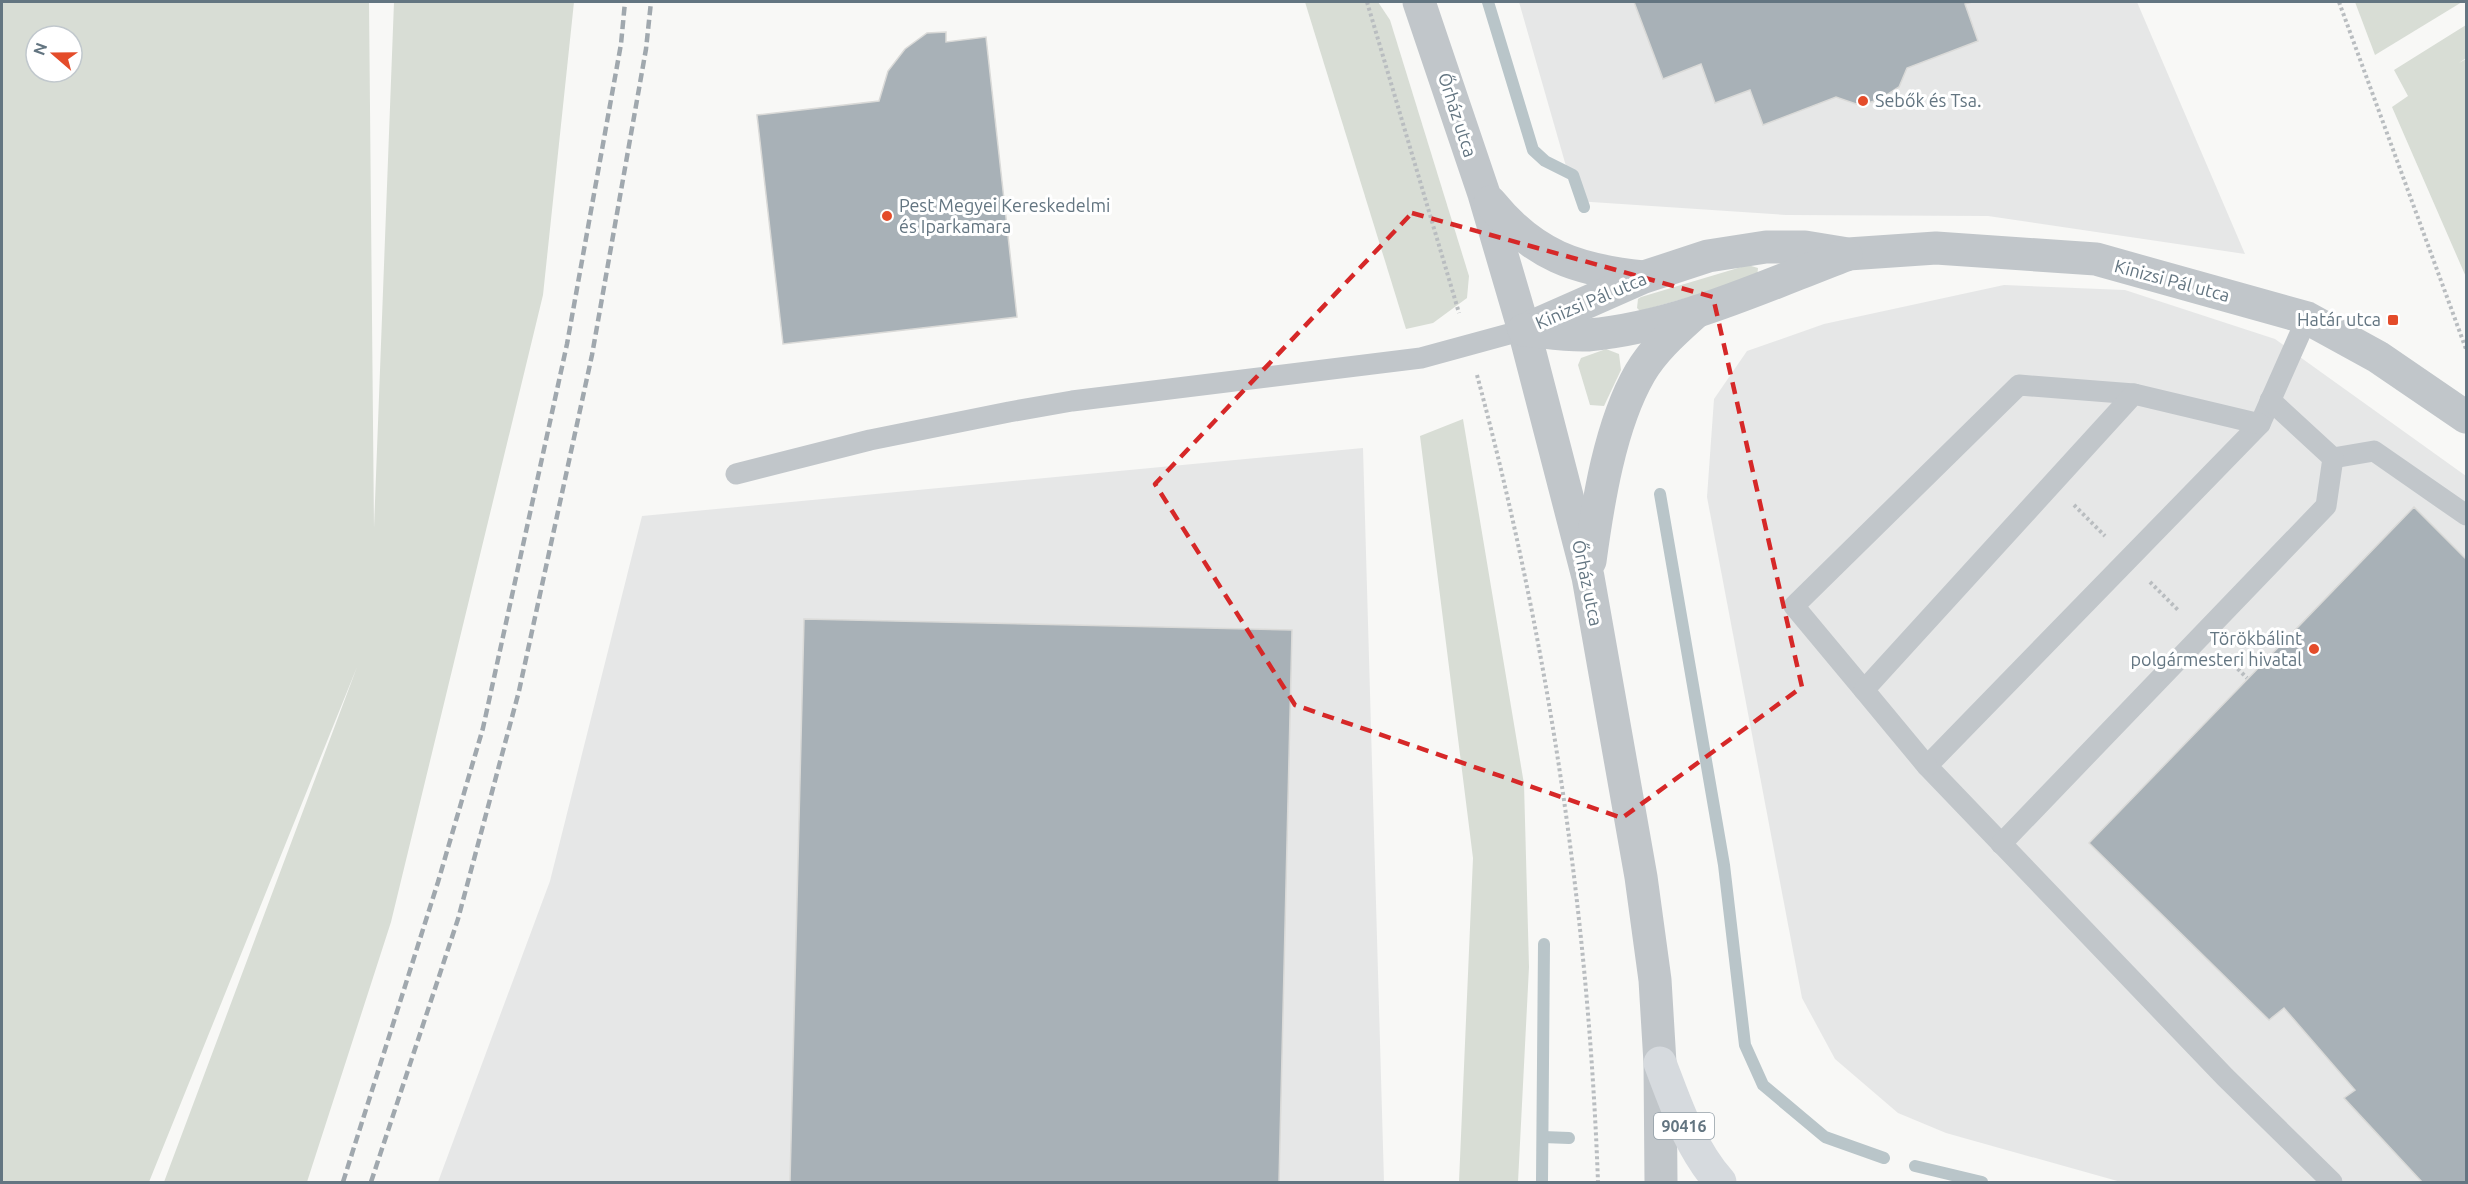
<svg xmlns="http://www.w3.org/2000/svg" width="2468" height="1184" viewBox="0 0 2468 1184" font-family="Ubuntu,sans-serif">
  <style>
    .built { fill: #e6e7e7 }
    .green { fill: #d8ddd5; fill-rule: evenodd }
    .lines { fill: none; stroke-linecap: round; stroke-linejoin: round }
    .stream { stroke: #b9c5c9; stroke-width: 12 }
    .building { fill: #a8b1b7; stroke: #dadad8; stroke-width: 1.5 }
    .path { stroke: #b9bdc0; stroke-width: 4; stroke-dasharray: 3 3; stroke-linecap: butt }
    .service { stroke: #c1c6ca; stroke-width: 21 }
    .tertiary { stroke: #c1c6ca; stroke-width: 33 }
    .trunk { stroke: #d6dade; stroke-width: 33 }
    .rail { stroke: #a0a8ae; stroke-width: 4.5; stroke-dasharray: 9 4.5; stroke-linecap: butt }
    .marked { fill: none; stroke: #d62828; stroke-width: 4.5; stroke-dasharray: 12 8; stroke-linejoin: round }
    .poi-dot { fill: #e44c2a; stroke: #fff; stroke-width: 2 }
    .labels { text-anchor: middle; stroke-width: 6; stroke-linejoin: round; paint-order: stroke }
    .shield { fill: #fff; stroke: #929ea7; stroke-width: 1.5 }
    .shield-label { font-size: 16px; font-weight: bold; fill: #637581 }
    .poi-label { font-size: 18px; fill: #637581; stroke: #fff; text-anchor: start }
    .street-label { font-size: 18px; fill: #637581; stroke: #fff }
  </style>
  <rect width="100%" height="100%" fill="#f8f8f6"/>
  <!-- built -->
  <g class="built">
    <path d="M1519,2H2137L2245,254L1988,216L1786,215L1576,201Z"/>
    <path d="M2004,285L2125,290L2275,339L2466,476V1182H2121L1946,1133L1898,1113L1835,1059L1802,998L1707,497L1714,399L1747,351L1824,324Z"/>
    <path d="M1363,448L1384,1182H438L550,881L642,516Z"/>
  </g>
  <!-- green -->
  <g class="green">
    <path d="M2,2H369L374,528L394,2H574L543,295L391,922L307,1182H164L357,667L149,1182H2ZM36,36H72V72H36Z"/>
    <path d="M1305,2H1378L1390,20L1469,276L1467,298L1433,323L1406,329Z"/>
    <path d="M2355,2H2462L2375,55Z"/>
    <path d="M2466,25V58L2459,63L2466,59V277L2392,107L2408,96L2394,70Z"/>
    <path d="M1748,265L1758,268L1757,278L1640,311L1637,308L1638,299L1641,297Z"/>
    <path d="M1606,349L1619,354L1621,370L1604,406L1590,405L1578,365L1581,358Z"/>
    <path d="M1463,419L1524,784L1529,967L1518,1182H1459L1473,858L1420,436Z"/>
  </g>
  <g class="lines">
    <!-- stream -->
    <g class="stream">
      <path d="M1488,2L1533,150L1545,161L1573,175L1584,207"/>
      <path d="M1660,494L1724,865L1745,1045L1763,1085L1825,1137L1884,1158"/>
      <path d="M1543,1137L1569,1138"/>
      <path d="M1915,1166L1982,1182"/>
      <path d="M1542,1182L1544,944"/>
    </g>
  </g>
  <!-- building -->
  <g class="building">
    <path d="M1634,2H1972L1965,4L1978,41L1907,68L1899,87L1879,100L1859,105L1836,97L1763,125L1750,90L1715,103L1701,64L1663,79Z"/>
    <path d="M946,32V42L986,37L1017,317L783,344L757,115L879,101L888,71L905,49L927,33Z"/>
    <path d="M2414,507L2466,559V1182H2422L2344,1098L2355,1090L2284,1008L2269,1020L2089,843Z"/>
    <path d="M804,619L1292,630L1279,1182H790Z"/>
  </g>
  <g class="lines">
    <!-- path -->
    <g class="path">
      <path d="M1367,2L1459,313"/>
      <path d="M2339,2L2466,349"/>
      <path d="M1477,375C1548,640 1588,909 1598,1182"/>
      <path d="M2074,505L2105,536"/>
      <path d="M2150,582L2179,611"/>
      <path d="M2225,656L2247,678"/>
    </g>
    <!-- service -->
    <g class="service">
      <path d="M2307,318L2260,424L1927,766L2225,1077L2332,1182"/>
      <path d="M2333,458L2374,451L2466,515"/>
      <path d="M736,474L870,440L1009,412L1072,401L1421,358L1524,330"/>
      <path d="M1864,690L1794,606L2019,385L2134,394"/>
      <path d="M1927,766L1864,690L2134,394L2260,424"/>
      <path d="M2001,844L2326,506L2333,458L2270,400"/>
    </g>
    <!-- tertiary -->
    <g class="tertiary">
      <path d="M1419,2L1484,194L1524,330L1588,577L1641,877L1655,980L1660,1063L1661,1182"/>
      <path d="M1490,202C1533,255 1576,270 1643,277"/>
      <path d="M1524,330L1644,277L1708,256L1766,247H1805L1848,254L1936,248L2096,259L2307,318L2378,357L2466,417"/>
      <path d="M1524,330C1545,332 1567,336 1588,335C1678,327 1764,286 1846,255"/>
      <path d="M1590,561C1598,502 1610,425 1640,373C1654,349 1675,331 1696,312"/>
    </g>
    <!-- trunk -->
    <path class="trunk" d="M1660,1063C1676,1105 1690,1148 1720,1182"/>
    <!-- rail -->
    <g class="rail">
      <path d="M343,1182L438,882L483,728L567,344L621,44L625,2"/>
      <path d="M371,1182L458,919L519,691L592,355L646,49L651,2"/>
    </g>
  </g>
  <!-- marked area -->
  <path class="marked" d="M1412,213L1713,297L1802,687L1622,818L1295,705L1155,484Z"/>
  <!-- markers -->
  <g class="poi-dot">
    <circle cx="1863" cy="101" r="6"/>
    <circle cx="887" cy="216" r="6"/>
    <rect x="2387" y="314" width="12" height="12" rx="3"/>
    <circle cx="2314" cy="649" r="6"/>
  </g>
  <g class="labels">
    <!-- shield labels -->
    <rect class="shield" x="1654" y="1113" width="60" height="26" rx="4.5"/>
    <g class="shield-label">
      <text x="1684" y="1132">90416</text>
    </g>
    <!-- poi labels -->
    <g class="poi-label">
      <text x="1875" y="107">Sebők és Tsa.</text>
      <text x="899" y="212">Pest Megyei Kereskedelmi<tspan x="899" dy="21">és Iparkamara</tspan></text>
      <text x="2381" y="326" text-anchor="end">Határ utca</text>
      <text x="2302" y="645" text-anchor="end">Törökbálint<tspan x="2302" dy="21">polgármesteri hivatal</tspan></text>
    </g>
    <!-- street labels -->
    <g class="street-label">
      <text transform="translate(1457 115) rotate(72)" y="6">Őrház utca</text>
      <text transform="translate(2172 281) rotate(15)" y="6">Kinizsi Pál utca</text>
      <text transform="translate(1591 301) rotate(-23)" y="6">Kinizsi Pál utca</text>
      <text transform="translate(1587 583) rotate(78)" y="6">Őrház utca</text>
    </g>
  </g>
  <!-- border -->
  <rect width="2468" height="1184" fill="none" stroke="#637581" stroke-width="6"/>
  <!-- north arrow -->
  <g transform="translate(54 54) rotate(290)"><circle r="28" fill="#ffffff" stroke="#c1c8cd" stroke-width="1.5"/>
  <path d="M0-4.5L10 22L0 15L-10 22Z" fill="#e44c2a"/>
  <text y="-9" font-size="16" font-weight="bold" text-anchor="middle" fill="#637581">N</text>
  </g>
</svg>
